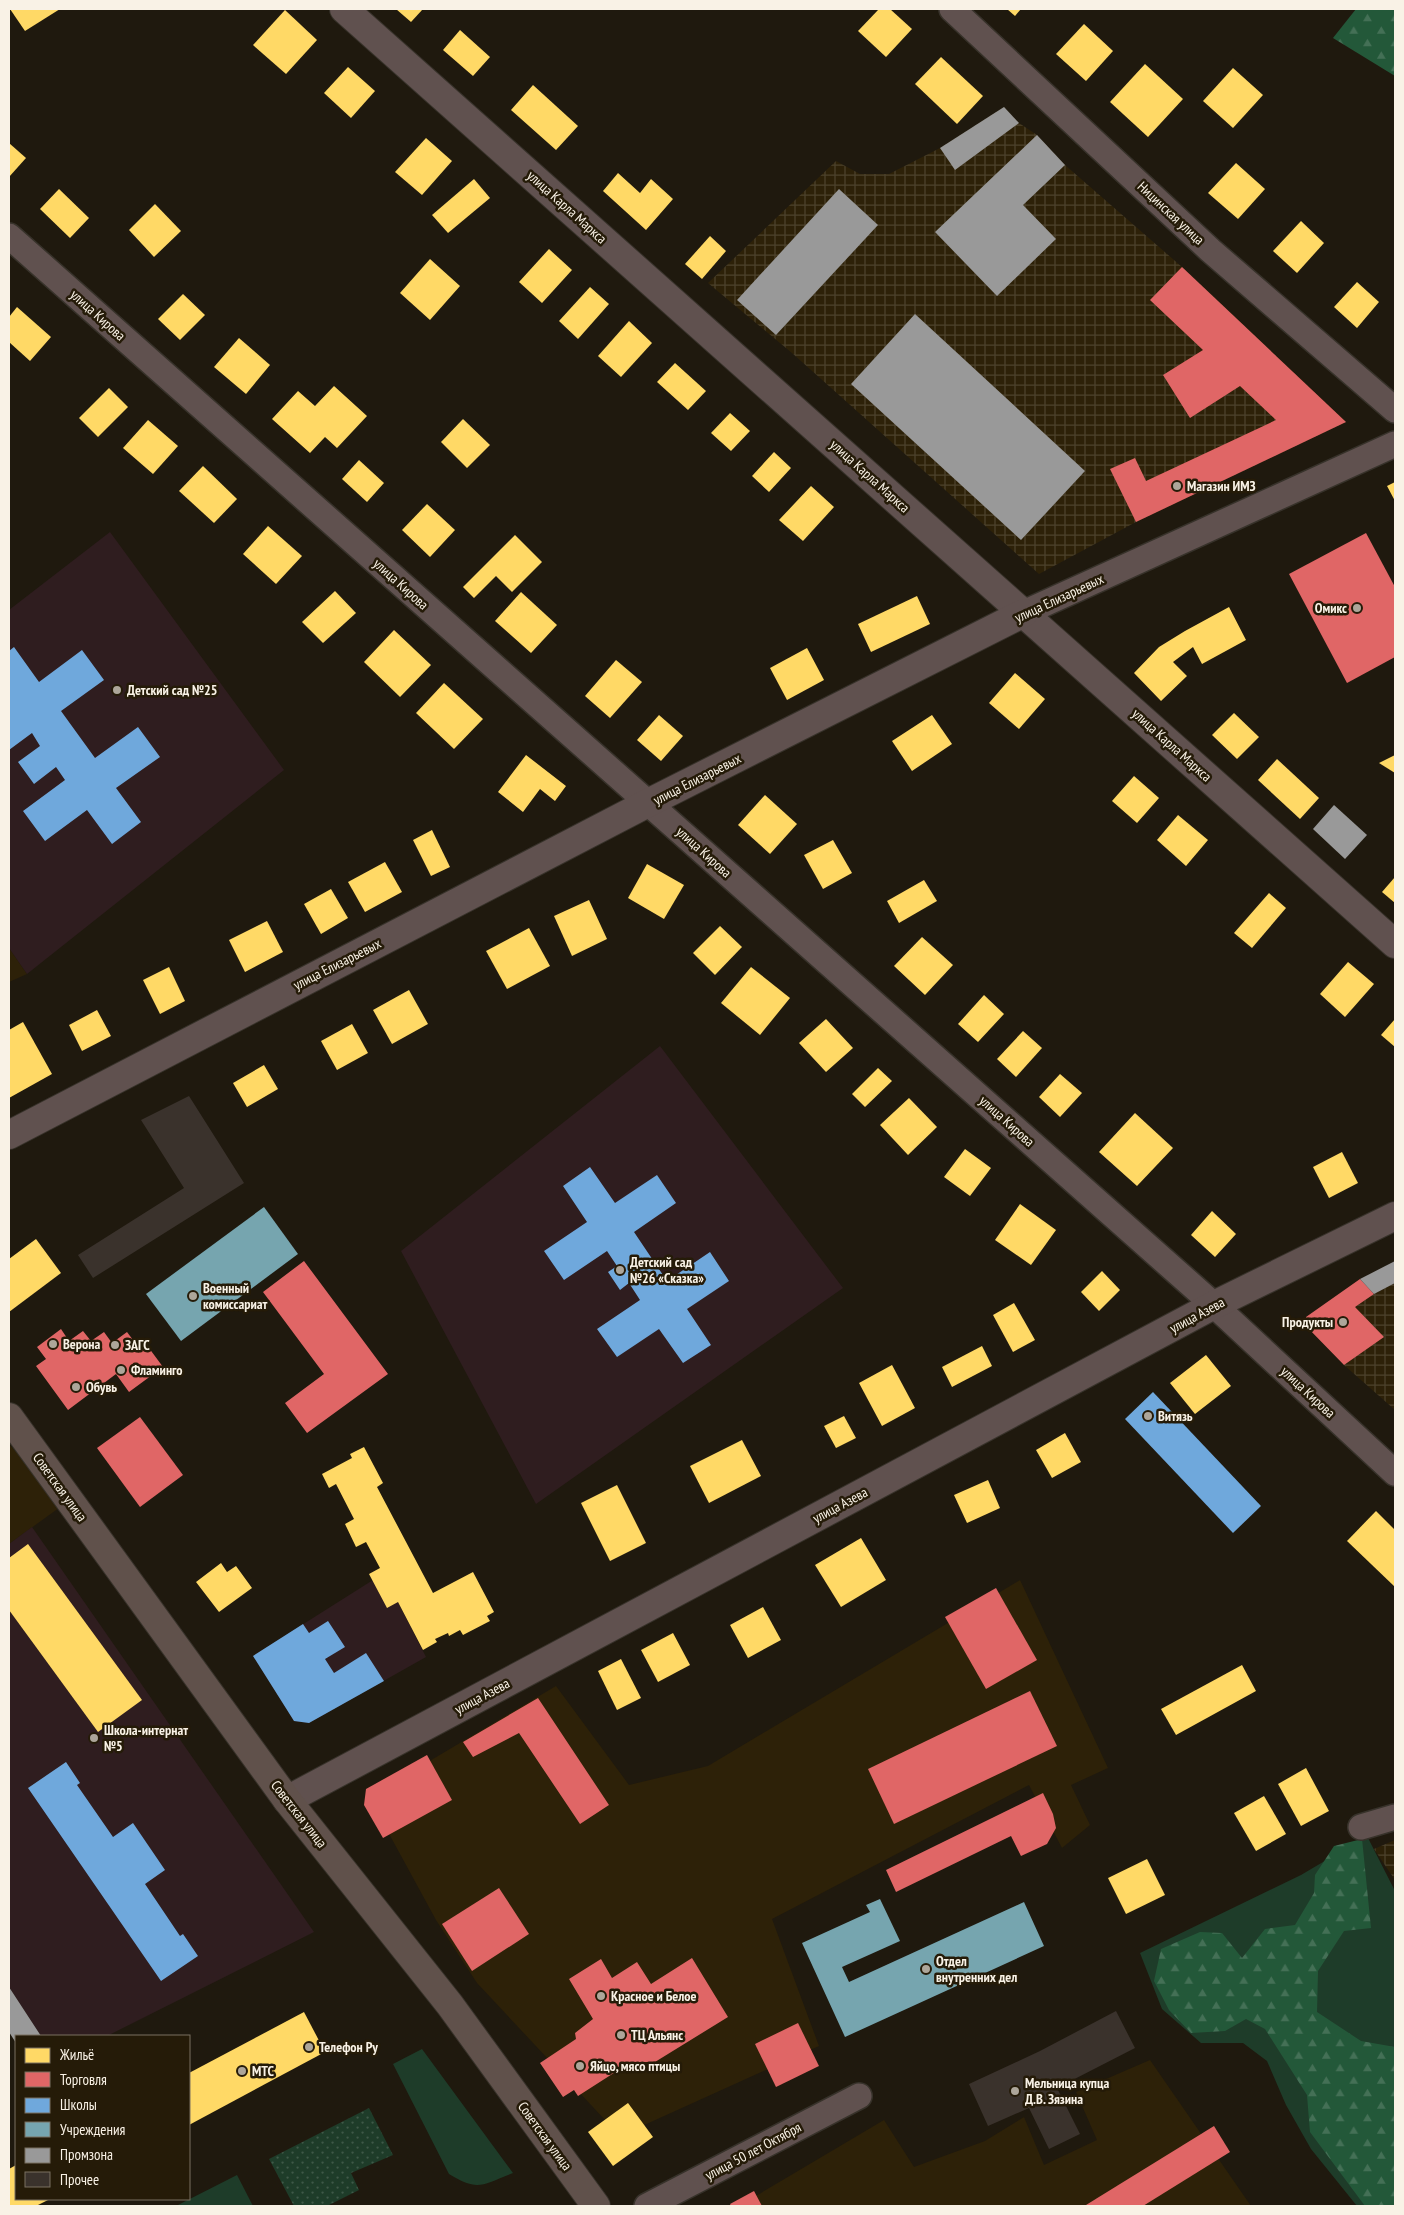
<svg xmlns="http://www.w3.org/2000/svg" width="1404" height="2215" viewBox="0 0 1404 2215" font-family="'PT Sans Narrow',sans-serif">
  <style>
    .built { fill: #2d2108 }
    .industrial { fill: url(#industrial-grid) }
    .education { fill: #2f1d1f }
    .grass { fill: #1e3c29 }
    .forest { fill: url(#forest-firs) }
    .park { fill: url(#park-dots) }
    .homes { fill: #ffd966 }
    .shops { fill: #e06666 }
    .schools { fill: #6fa8dc }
    .public { fill: #76a5af }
    .industry { fill: #999 }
    .building { fill: #3a322c }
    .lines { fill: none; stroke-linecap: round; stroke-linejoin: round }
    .minor-casing { stroke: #37322a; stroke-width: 28 }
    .tertiary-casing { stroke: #37322a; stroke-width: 30 }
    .primary-casing { stroke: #37322a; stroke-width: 30 }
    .minor { stroke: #60514f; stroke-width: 25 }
    .tertiary { stroke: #60514f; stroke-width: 28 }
    .primary { stroke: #60514b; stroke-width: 28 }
    .poi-dot { fill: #ada69a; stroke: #251b08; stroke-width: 2 }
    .labels { text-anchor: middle; stroke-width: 5; stroke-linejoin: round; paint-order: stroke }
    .street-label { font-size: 14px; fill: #f9f2e6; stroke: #251b08 }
    .poi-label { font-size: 14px; font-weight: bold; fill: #f9f2e6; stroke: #251b08; text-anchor: start }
  </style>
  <defs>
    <pattern id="industrial-grid" width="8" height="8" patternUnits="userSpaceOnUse" patternTransform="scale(1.25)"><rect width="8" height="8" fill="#2d2108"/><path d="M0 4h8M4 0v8" fill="none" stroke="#4c422c"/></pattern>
    <pattern id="forest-firs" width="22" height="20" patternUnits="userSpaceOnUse" patternTransform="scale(1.25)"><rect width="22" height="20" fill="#235839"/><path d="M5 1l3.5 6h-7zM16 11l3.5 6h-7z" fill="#447056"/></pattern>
    <pattern id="park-dots" width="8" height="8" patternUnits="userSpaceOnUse" patternTransform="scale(1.25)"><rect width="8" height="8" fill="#1e3c29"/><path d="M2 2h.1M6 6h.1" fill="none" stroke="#3f5948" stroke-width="1.8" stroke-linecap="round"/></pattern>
  </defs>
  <rect width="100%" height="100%" fill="#1f190e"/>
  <!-- built -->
  <g class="built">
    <path d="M9,948L27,974L9,982Z"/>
    <path d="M9,1444L63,1505L9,1544Z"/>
    <path d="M1020,1580L1108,1768L1071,1785L1090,1825L1062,1848L1029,1785L772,1919L819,2046L620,2136L477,1983L436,1920L369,1797L556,1686L629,1785L708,1766Z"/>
    <path d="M1150,2060L1251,2206H739L884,2120L914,2167L985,2141L1024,2117L1044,2165L1097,2140L1076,2092Z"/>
  </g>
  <!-- industrial -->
  <g class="industrial">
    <path d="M1004,107L1019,123L1037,135L1065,165L1182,267L1346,422L1136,522L1039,574L792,353L708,283L836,161L860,174H889L940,148Z"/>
    <path d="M1395,1283V1410L1344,1365L1383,1337L1355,1307L1374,1294Z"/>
    <path d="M1395,1840V1880L1374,1849Z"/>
  </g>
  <!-- education -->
  <g class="education">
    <path d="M110,532L284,770L27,974L9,948V610Z"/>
    <path d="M660,1046L843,1288L536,1504L401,1251Z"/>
    <path d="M32,1527L314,1932L107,2036H41L9,1987V1544Z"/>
    <path d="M373,1580L398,1602L426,1657L309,1723L294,1721L253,1656Z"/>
  </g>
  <!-- grass -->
  <g class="grass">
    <path d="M1367,1836L1395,1891V2206H1357L1311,2149L1286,2105L1267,2061L1243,2043H1201L1162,2009L1140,1953L1301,1875Z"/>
    <path d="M422,2049L513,2173C481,2185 479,2192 449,2174L393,2064Z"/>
    <path d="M237,2175L253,2206H176Z"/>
  </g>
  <!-- forest -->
  <g class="forest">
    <path d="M1356,9H1395V76L1333,38Z"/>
    <path d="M1362,1839L1371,1928L1344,1931L1318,1971L1317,2012L1361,2041L1395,2047V2204L1392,2206H1365L1310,2132L1307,2095L1265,2029L1246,2019L1225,2031L1191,2033L1169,2010L1154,1981L1161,1949L1200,1932L1222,1933L1242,1958L1265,1929L1295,1925L1314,1893L1315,1875L1334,1846Z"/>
  </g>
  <!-- park -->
  <path class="park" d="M369,2108L393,2155L351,2173L359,2190L327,2206H294L269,2159Z"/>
  <!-- homes -->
  <g class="homes">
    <path d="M10,9H60L25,31Z"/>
    <path d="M396,9H423L411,22Z"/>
    <path d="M879,9H890L912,29L886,57L858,31Z"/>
    <path d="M1007,9H1021L1015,16Z"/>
    <path d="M285,10L317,40L286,74L253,45Z"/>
    <path d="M1084,24L1113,51L1086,81L1056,54Z"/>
    <path d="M460,30L490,57L473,76L443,50Z"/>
    <path d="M941,57L983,96L957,124L915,84Z"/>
    <path d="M1145,64L1183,99L1148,137L1110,102Z"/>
    <path d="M348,67L375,91L351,118L324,93Z"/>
    <path d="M1233,68L1263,95L1233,128L1203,101Z"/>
    <path d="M533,85L578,126L556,150L511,110Z"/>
    <path d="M426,138L452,161L422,195L395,172Z"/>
    <path d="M9,143L26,158L9,177Z"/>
    <path d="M1236,163L1265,189L1238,219L1208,193Z"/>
    <path d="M618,173L640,193L651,179L673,199L646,230L603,191Z"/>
    <path d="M474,179L490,198L448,233L432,215Z"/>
    <path d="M59,189L89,218L70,238L40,209Z"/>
    <path d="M155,204L181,231L154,257L129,230Z"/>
    <path d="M1301,221L1324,243L1297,273L1273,251Z"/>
    <path d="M710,236L726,251L702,279L685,264Z"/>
    <path d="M549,249L572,270L542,303L519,282Z"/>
    <path d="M430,259L460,286L430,320L400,293Z"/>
    <path d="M1357,282L1379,302L1357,328L1334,307Z"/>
    <path d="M590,287L609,304L578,339L559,321Z"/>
    <path d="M183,294L205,315L180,340L158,319Z"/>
    <path d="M17,307L51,337L30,361L9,342V317Z"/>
    <path d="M629,321L652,343L621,377L598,356Z"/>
    <path d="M239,338L270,365L246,394L214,367Z"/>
    <path d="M675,363L706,391L688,410L657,382Z"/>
    <path d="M334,386L367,416L337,448L325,437L310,453L272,419L298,391L315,406Z"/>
    <path d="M109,388L128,407L98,437L79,418Z"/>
    <path d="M730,413L750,431L731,451L711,433Z"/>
    <path d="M463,419L490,445L467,468L441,442Z"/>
    <path d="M148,420L178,446L153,474L123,448Z"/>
    <path d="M774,452L791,468L769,492L752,476Z"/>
    <path d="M359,460L384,483L367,502L342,479Z"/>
    <path d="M203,466L237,499L214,523L179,491Z"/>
    <path d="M1395,482V501L1387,486Z"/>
    <path d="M811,486L834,507L803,541L779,520Z"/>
    <path d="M427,504L455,530L430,557L402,530Z"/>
    <path d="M268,526L302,556L276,584L243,554Z"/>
    <path d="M515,535L542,562L512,592L496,576L474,598L463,587Z"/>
    <path d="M335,591L356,613L323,643L302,622Z"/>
    <path d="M521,592L557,625L531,653L495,621Z"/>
    <path d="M917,596L930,624L871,652L858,624Z"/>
    <path d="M1229,607L1246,640L1202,664L1193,647L1173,662L1187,676L1161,701L1134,673L1159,647L1185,631Z"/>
    <path d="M394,630L431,665L400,697L364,662Z"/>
    <path d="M807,648L824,680L787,700L770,668Z"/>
    <path d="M616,660L642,682L610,718L585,696Z"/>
    <path d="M1015,673L1045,699L1019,729L989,703Z"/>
    <path d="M444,683L483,719L454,749L416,713Z"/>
    <path d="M1234,713L1259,737L1237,759L1212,735Z"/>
    <path d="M659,715L683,736L661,761L637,740Z"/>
    <path d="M932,715L952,744L912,771L892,741Z"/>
    <path d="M526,755L566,786L555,801L540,789L523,812L498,792Z"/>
    <path d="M1395,755V773L1379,763Z"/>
    <path d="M1277,759L1319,798L1300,819L1258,780Z"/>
    <path d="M1134,776L1159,798L1137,823L1112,801Z"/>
    <path d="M765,795L797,824L770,854L738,825Z"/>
    <path d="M1178,815L1208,840L1186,866L1157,840Z"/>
    <path d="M432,830L450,867L431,876L413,840Z"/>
    <path d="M833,840L852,873L823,889L804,855Z"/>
    <path d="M385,862L402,892L365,912L348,882Z"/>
    <path d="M647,864L684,885L664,919L628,898Z"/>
    <path d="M1395,877V903L1382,892Z"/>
    <path d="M924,880L937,901L899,923L887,901Z"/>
    <path d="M331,889L348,918L321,934L304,904Z"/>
    <path d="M1269,893L1286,908L1252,948L1234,933Z"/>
    <path d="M589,900L607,939L572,956L554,916Z"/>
    <path d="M267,921L283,952L245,972L229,940Z"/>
    <path d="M720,926L742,947L715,975L693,953Z"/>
    <path d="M529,928L550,966L507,989L486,951Z"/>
    <path d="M922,937L953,965L925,995L894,966Z"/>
    <path d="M1348,962L1374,984L1345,1017L1320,994Z"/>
    <path d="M169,967L185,1001L160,1014L143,980Z"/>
    <path d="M751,967L790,998L760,1035L721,1003Z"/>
    <path d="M409,990L428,1024L392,1044L373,1010Z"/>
    <path d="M984,995L1004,1014L978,1042L958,1024Z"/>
    <path d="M97,1010L111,1036L82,1051L69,1025Z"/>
    <path d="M826,1019L853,1048L826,1072L799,1043Z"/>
    <path d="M1395,1019V1047L1381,1035Z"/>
    <path d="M23,1022L52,1074L9,1098V1030Z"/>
    <path d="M352,1024L368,1053L337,1070L321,1041Z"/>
    <path d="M1023,1031L1042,1048L1016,1077L997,1059Z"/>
    <path d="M264,1065L278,1089L247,1107L233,1083Z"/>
    <path d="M878,1068L892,1081L865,1107L852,1094Z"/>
    <path d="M1060,1074L1082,1093L1060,1117L1039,1097Z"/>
    <path d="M909,1098L937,1127L908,1155L880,1125Z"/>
    <path d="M1135,1113L1173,1148L1137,1186L1099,1152Z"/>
    <path d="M965,1149L991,1168L970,1196L944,1177Z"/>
    <path d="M1342,1152L1358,1183L1329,1198L1313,1167Z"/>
    <path d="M1020,1204L1056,1230L1031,1265L995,1240Z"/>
    <path d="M1212,1211L1236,1234L1215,1257L1191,1235Z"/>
    <path d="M36,1239L61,1273L9,1312V1259Z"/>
    <path d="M1102,1271L1120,1290L1099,1311L1081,1292Z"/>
    <path d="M1014,1303L1035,1340L1013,1352L993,1315Z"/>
    <path d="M982,1346L992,1366L952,1387L942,1367Z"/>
    <path d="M1206,1355L1231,1386L1195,1414L1170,1383Z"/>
    <path d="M892,1365L915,1408L882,1426L859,1383Z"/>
    <path d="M844,1416L856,1438L836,1448L824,1426Z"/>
    <path d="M1065,1433L1081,1462L1052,1478L1036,1450Z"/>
    <path d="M742,1440L761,1476L709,1503L690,1466Z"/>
    <path d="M364,1447L383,1483L377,1487L433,1593L473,1572L494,1612L487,1616L490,1621L463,1635L460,1630L449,1636L448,1633L435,1639L437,1642L423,1650L398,1602L387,1608L369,1574L380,1568L366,1542L356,1547L345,1524L354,1519L336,1484L329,1488L322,1474L352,1458L350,1454Z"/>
    <path d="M988,1480L1000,1508L967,1523L954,1495Z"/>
    <path d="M617,1485L646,1543L610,1561L581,1503Z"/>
    <path d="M1376,1511L1395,1530V1587L1347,1541Z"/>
    <path d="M861,1538L886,1580L841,1607L815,1565Z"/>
    <path d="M28,1544L142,1700L98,1732L9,1610V1558Z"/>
    <path d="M221,1563L227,1572L236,1566L252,1588L219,1612L196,1582Z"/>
    <path d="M763,1607L781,1640L748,1658L730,1625Z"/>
    <path d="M673,1633L690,1665L658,1682L641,1650Z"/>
    <path d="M621,1659L641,1698L617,1710L598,1671Z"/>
    <path d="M1242,1665L1256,1691L1176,1735L1161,1709Z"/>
    <path d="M1306,1768L1329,1811L1301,1826L1278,1784Z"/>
    <path d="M1264,1796L1286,1834L1256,1851L1234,1813Z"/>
    <path d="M1147,1859L1165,1895L1126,1914L1108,1878Z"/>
    <path d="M304,2012L325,2052L189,2125V2073Z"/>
    <path d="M628,2103L653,2137L613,2166L588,2132Z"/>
    <path d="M16,2165V2199H50L36,2206H9V2169Z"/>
  </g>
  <!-- shops -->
  <g class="shops">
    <path d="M1182,267L1346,422L1136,522L1110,469L1135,458L1146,481L1276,420L1240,386L1190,418L1163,375L1203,350L1150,300Z"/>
    <path d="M1366,533L1395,587V657L1347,683L1289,574Z"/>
    <path d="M304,1261L388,1374L307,1433L285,1403L324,1374L263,1292Z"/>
    <path d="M1360,1279L1374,1294L1355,1307L1384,1337L1344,1365L1306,1326V1317Z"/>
    <path d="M61,1329L69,1341L83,1331L91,1341L104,1332L112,1343L127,1332L139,1348L146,1344L163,1367L129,1392L116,1374L68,1410L36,1366L46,1359L37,1347Z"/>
    <path d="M140,1417L183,1475L140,1507L97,1448Z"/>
    <path d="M996,1588L1037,1660L986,1689L945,1617Z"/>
    <path d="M1030,1691L1057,1746L894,1824L868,1769Z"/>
    <path d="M538,1698L609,1805L580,1824L519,1733L473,1757L463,1742Z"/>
    <path d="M427,1755L452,1800L383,1838L364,1805L366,1789Z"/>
    <path d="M1043,1793L1053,1814L1056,1828L1047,1844L1021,1856L1011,1836L896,1892L886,1870Z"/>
    <path d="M499,1888L529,1934L472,1971L442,1924Z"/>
    <path d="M692,1958L728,2017L655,2062H631L578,2096L574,2090L563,2097L540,2063L576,2039L575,2033L593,2019L569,1979L601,1959L612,1978L637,1962L651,1984Z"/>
    <path d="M798,2023L819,2066L776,2087L755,2044Z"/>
    <path d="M1214,2126L1230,2152L1143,2206H1087L1086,2205Z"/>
    <path d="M754,2191L762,2206H731L730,2204Z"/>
  </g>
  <!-- schools -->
  <g class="schools">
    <path d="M14,647L39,682L82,650L104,680L61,711L95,758L138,727L160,757L116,788L141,822L112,844L87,810L45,841L23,811L65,780L56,767L34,784L18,762L40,746L32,733L9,750V651Z"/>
    <path d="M590,1167L615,1203L657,1175L676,1203L634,1232L667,1281L710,1252L729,1281L687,1309L711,1345L683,1363L659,1329L617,1357L597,1329L640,1300L629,1283L620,1290L608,1272L617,1266L607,1251L564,1280L544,1251L587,1222L563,1186Z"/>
    <path d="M1153,1392L1261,1506L1233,1533L1125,1419Z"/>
    <path d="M328,1621L345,1647L325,1659L334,1673L366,1653L384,1681L309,1723L294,1721L253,1656L303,1624L309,1633Z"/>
    <path d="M66,1762L80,1783L77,1785L113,1837L133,1823L165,1870L145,1884L180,1936L183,1934L198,1956L161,1981L28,1788Z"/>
  </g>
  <!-- public -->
  <g class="public">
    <path d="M264,1207L298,1254L181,1341L146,1294Z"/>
    <path d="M880,1899L900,1941L842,1967L849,1982L1024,1902L1044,1946L845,2037L802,1943L870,1912L866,1905Z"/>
  </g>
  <!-- industry -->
  <g class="industry">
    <path d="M1004,107L1019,123L955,170L940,148Z"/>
    <path d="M1037,135L1065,165L1023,205L1056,239L997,296L935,232Z"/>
    <path d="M839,189L878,225L776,335L737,300Z"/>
    <path d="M915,314L1085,471L1021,540L851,384Z"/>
    <path d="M1334,805L1367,835L1345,859L1313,829Z"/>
    <path d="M1395,1261V1283L1374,1294L1360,1279Z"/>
    <path d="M9,1987L41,2036H16V2043L9,2032Z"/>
  </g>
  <!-- building -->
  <g class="building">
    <path d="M189,1096L244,1183L93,1278L78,1255L184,1188L141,1120Z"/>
    <path d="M1116,2011L1135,2048L1057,2088L1080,2134L1049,2149L1029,2108L988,2126L969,2084L1040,2051Z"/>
  </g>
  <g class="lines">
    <!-- minor casing -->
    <g class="minor-casing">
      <g id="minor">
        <path d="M952,9L1210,250L1395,410"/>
        <path d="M9,236L1214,1305L1395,1473"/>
        <path d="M1024,613L1395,444"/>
        <path d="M1361,1827L1395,1817"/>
        <path d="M647,2206L859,2096"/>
      </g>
    </g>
    <!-- tertiary casing -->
    <g class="tertiary-casing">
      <g id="tertiary">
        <path d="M344,9L1395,944"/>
        <path d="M9,1135L648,803L1024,613"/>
        <path d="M287,1800L1214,1305L1395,1216"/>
      </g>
    </g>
    <!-- primary casing -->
    <g class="primary-casing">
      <path id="primary" d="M9,1417L287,1800L450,2005L596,2206"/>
    </g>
    <!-- minor -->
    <use href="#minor" class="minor"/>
    <!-- tertiary -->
    <use href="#tertiary" class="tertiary"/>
    <!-- primary -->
    <use href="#primary" class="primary"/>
  </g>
  <!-- markers -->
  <g class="poi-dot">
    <circle cx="1177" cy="486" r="5"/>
    <circle cx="1357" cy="608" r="5"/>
    <circle cx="117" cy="690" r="5"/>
    <circle cx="620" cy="1270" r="5"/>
    <circle cx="193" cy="1296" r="5"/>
    <circle cx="1343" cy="1322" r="5"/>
    <circle cx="53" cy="1344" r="5"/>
    <circle cx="115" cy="1345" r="5"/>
    <circle cx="121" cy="1370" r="5"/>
    <circle cx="76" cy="1387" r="5"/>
    <circle cx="1148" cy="1416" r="5"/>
    <circle cx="94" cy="1738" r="5"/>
    <circle cx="926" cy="1969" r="5"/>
    <circle cx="601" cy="1996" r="5"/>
    <circle cx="621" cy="2035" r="5"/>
    <circle cx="309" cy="2047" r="5"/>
    <circle cx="580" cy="2066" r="5"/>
    <circle cx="242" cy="2071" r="5"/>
    <circle cx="1015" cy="2091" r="5"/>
  </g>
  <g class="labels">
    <!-- street labels -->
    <g class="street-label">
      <text transform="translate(567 207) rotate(42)" y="5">улица Карла Маркса</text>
      <text transform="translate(1171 213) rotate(43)" y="5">Ницинская улица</text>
      <text transform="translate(98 315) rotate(42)" y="5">улица Кирова</text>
      <text transform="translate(870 476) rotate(42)" y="5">улица Карла Маркса</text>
      <text transform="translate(401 584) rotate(42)" y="5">улица Кирова</text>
      <text transform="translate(1059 598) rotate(-25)" y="5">улица Елизарьевых</text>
      <text transform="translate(1172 745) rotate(42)" y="5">улица Карла Маркса</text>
      <text transform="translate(697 779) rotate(-27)" y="5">улица Елизарьевых</text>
      <text transform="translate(704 852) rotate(42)" y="5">улица Кирова</text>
      <text transform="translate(337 964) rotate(-27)" y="5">улица Елизарьевых</text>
      <text transform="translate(1007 1121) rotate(42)" y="5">улица Кирова</text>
      <text transform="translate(1197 1315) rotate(-28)" y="5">улица Азева</text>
      <text transform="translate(1308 1392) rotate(43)" y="5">улица Кирова</text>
      <text transform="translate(60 1487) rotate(54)" y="5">Советская улица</text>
      <text transform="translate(840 1505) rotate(-28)" y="5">улица Азева</text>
      <text transform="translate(482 1696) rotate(-28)" y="5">улица Азева</text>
      <text transform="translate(299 1814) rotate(52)" y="5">Советская улица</text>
      <text transform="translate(545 2136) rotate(54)" y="5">Советская улица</text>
      <text transform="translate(753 2151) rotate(-28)" y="5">улица 50 лет Октября</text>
    </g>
    <!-- poi labels -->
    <g class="poi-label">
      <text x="1187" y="491">Магазин ИМЗ</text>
      <text x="1347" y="613" text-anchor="end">Омикс</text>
      <text x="127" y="695">Детский сад №25</text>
      <text x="630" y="1267">Детский сад<tspan x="630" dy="16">№26 «Сказка»</tspan></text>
      <text x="203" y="1293">Военный<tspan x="203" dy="16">комиссариат</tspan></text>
      <text x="1333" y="1327" text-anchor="end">Продукты</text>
      <text x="63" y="1349">Верона</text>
      <text x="125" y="1350">ЗАГС</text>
      <text x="131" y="1375">Фламинго</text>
      <text x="86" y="1392">Обувь</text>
      <text x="1158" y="1421">Витязь</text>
      <text x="104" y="1735">Школа-интернат<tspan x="104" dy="16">№5</tspan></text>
      <text x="936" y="1966">Отдел<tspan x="936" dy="16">внутренних дел</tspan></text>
      <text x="611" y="2001">Красное и Белое</text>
      <text x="631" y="2040">ТЦ Альянс</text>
      <text x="319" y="2052">Телефон Ру</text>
      <text x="590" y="2071">Яйцо, мясо птицы</text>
      <text x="252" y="2076">МТС</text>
      <text x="1025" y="2088">Мельница купца<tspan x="1025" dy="16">Д.В. Зязина</tspan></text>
    </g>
  </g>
  <!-- border -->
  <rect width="1404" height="2215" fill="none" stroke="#f9f2e6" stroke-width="20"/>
  <!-- legend -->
  <rect x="15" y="2035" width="175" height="165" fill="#251b08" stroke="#7a7161"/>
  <rect x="25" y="2048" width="25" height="15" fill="#ffd966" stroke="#7a7161"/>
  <text x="60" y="2060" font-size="15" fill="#f9f2e6">Жильё</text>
  <rect x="25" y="2072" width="25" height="15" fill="#e06666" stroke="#7a7161"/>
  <text x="60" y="2085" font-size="15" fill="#f9f2e6">Торговля</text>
  <rect x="25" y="2098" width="25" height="15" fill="#6fa8dc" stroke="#7a7161"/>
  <text x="60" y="2110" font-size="15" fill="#f9f2e6">Школы</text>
  <rect x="25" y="2122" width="25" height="15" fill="#76a5af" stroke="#7a7161"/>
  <text x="60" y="2135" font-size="15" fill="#f9f2e6">Учреждения</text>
  <rect x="25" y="2148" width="25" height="15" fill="#999999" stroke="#7a7161"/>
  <text x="60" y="2160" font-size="15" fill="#f9f2e6">Промзона</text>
  <rect x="25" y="2172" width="25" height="15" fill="#3a322c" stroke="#7a7161"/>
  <text x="60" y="2185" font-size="15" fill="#f9f2e6">Прочее</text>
</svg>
